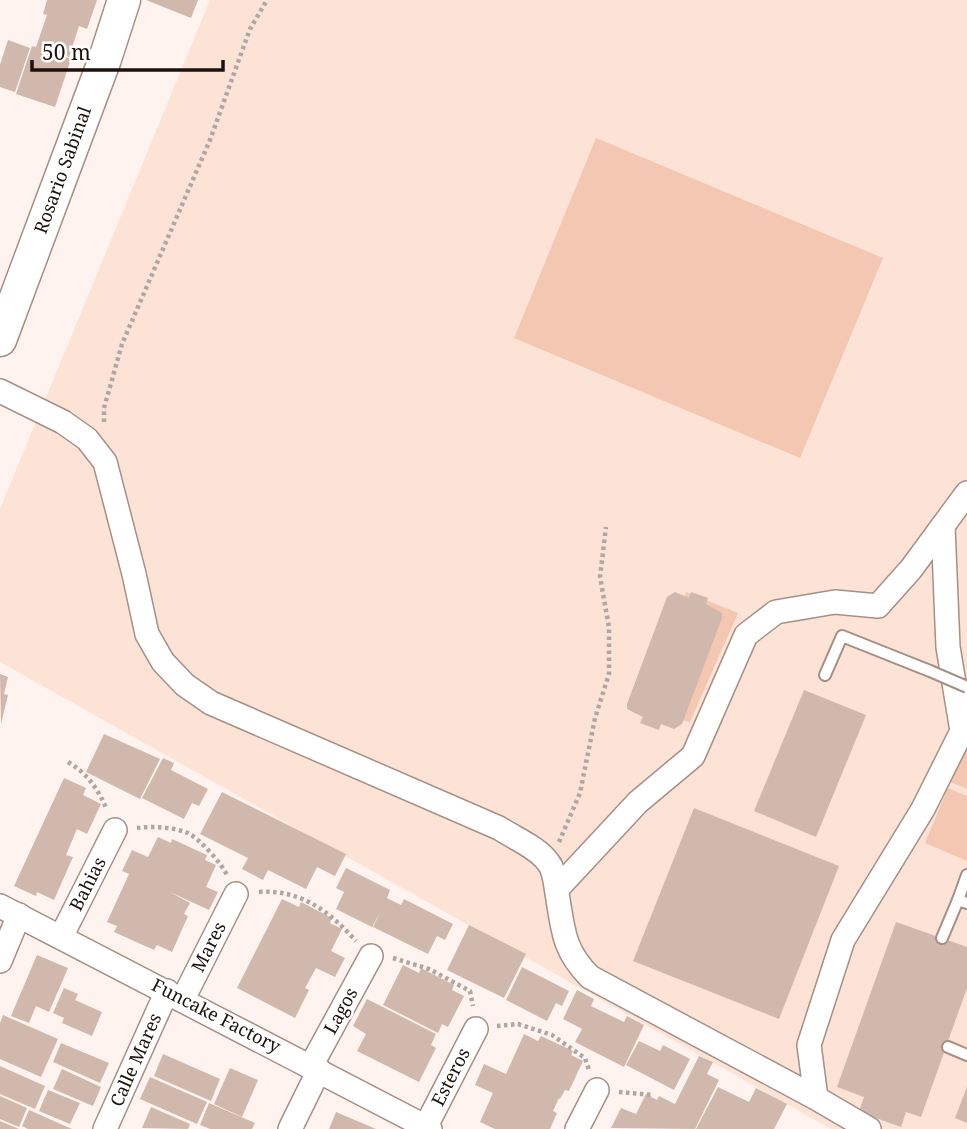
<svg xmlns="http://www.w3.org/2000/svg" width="967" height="1129" viewBox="0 0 967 1129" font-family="'Noto Serif',serif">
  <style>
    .built { fill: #fde2d6 }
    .green { fill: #f3c7b1 }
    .building { fill: #d0b8ac }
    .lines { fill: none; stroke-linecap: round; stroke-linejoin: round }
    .service-casing { stroke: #a68f84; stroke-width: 14 }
    .minor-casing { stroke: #a68f84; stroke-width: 26 }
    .secondary-casing { stroke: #a68f84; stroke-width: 35 }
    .path { stroke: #b1a7a2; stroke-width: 4.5; stroke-dasharray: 3.5 3.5; stroke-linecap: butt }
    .service { stroke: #fff; stroke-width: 10 }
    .minor { stroke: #fff; stroke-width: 23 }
    .secondary { stroke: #fff; stroke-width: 32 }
    .service-bridge-casing { stroke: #a68f84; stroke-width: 14; stroke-linecap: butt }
    .service-bridge { stroke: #fff; stroke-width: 10 }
    .labels { text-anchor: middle; stroke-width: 5; stroke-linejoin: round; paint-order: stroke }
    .street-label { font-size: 18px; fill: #1b120e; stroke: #fff }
  </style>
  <rect width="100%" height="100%" fill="#fef3ee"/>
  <!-- built -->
  <path class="built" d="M210,0H967V1129H831L0,662V509Z"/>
  <!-- green -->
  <g class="green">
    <path d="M596,138L883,258L800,458L514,338Z"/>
    <path d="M686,592L738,613L690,722L640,710Z"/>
    <path d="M967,737V789L948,781Z"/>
    <path d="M948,788L967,796V861L925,843Z"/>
  </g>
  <!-- building -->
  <g class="building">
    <path d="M47,0H97L87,29L79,26L69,57L48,50L71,59L55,107L16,94L32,46L36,47L47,15L43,14Z"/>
    <path d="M146,0H198L191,18Z"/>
    <path d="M8,40L30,48L15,92L0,87V65Z"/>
    <path d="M675,592L689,598L691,592L708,598L706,604L722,613V618L682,724L674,729L661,724L659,730L640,723L643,717L627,709V704L667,597Z"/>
    <path d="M0,674L8,677L4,694L8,695L1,724Z"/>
    <path d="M804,690L866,715L816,837L754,811Z"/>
    <path d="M104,734L160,759L140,799L86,772Z"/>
    <path d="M163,758L174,763L171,770L208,789L199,806L192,803L184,819L142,798Z"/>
    <path d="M64,778L86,788L83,795L101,804L87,834L77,829L66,855L73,857L54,900L37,892L36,896L14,886Z"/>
    <path d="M222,792L346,854L335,876L317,867L306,889L268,870L263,880L242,869L248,858L200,834Z"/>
    <path d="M694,808L839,866L779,1019L633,961Z"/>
    <path d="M158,837L171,843L172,839L207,855L205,860L216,865L206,887L218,892L209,910L170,892L190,903L184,914L188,916L172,952L157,945L154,950L114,932L117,926L107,922L129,874L122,871L132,850L148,857Z"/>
    <path d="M346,868L390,890L387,898L401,905L404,899L453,924L445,940L437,936L428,954L373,927L380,913L372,927L336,909L344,892L336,888Z"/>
    <path d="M282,899L299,907L301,902L332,918L330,923L342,929L331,951L345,958L335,977L316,968L305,988L309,990L295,1018L237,988Z"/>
    <path d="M896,922L967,947V988L921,1117L906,1112L901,1127L859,1112L864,1097L837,1087Z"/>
    <path d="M469,925L526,954L504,998L447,970Z"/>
    <path d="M37,955L68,968L49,1012L36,1006L29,1023L11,1016Z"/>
    <path d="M403,965L419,973L421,968L454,985L452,990L464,996L448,1027L442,1024L438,1033L383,1005Z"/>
    <path d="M522,967L569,991L562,1006L556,1003L547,1021L506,1000Z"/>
    <path d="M64,988L78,994L75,1000L102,1012L92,1036L62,1023L64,1018L53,1013Z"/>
    <path d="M577,990L594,999L591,1006L624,1022L627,1016L644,1025L624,1067L575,1042L582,1029L563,1019Z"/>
    <path d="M367,999L436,1034L431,1045L436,1048L419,1082L357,1051L366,1034L353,1026Z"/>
    <path d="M3,1015L58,1039L41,1077L0,1059V1023Z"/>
    <path d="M524,1034L538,1041L541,1036L573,1051L571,1055L583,1061L569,1091L565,1090L560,1099L559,1098L553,1111L557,1113L550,1129H495L480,1122L493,1093L475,1085L484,1064L506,1074Z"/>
    <path d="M639,1041L660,1051L663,1045L690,1059L674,1090L626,1065Z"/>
    <path d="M61,1043L109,1063L100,1083L53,1062Z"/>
    <path d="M163,1054L220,1079L211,1101L154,1076Z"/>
    <path d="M699,1056L713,1062L707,1074L719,1080L695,1129L611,1128L621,1108L636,1114L646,1094L657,1100L659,1096L675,1104Z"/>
    <path d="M0,1066L45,1086L35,1109L0,1094Z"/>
    <path d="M230,1068L258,1080L242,1117L214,1104Z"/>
    <path d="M62,1069L101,1087L93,1106L53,1089Z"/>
    <path d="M150,1077L207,1102L197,1124L140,1099Z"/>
    <path d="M718,1087L749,1102L756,1088L787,1104L774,1129H696Z"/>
    <path d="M967,1087V1123L955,1118Z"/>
    <path d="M48,1090L80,1103L70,1124L39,1111Z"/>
    <path d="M0,1096L27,1108L19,1127L0,1119Z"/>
    <path d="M209,1103L255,1123L252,1129H210L200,1125Z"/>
    <path d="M151,1107L190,1124L188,1129L142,1128Z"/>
    <path d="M29,1110L72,1129H28L22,1126Z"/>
    <path d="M336,1112L376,1129H329Z"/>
    <path d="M0,1121L19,1129H0Z"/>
  </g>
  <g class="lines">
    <!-- service casing -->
    <g class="service-casing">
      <g id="service">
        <path d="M825,675L842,636L930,671"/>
        <path d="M958,900L967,875"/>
        <path d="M942,938L958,900L967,903"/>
        <path d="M948,1047L967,1055"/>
      </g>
    </g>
    <!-- minor casing -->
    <g class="minor-casing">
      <g id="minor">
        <path d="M0,391L63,422L87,439L105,462L134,574L147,634L163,662L185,685L211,703L499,828C514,838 537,847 548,862C555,871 555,882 557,893C563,930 563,950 590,977L816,1098L869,1129"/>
        <path d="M557,889L638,802L693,756L746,635L776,612L835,602L878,606L911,569L967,493"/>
        <path d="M0,906L430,1129"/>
        <path d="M61,937L115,830"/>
        <path d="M0,961L19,915"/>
        <path d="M183,999L236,894"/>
        <path d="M311,1066L371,956"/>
        <path d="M816,1098L809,1045L843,940L923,809L962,731L948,647L943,526"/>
        <path d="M426,1126L476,1029"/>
        <path d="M105,1129L167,991"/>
        <path d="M290,1129L319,1070"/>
        <path d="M577,1129L597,1090"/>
      </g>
    </g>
    <!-- secondary casing -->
    <g class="secondary-casing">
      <path id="secondary" d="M0,340L105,59L124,0"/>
    </g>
    <!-- path -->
    <g class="path">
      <path d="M104,422V408L122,344L210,140L250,29L267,0"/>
      <path d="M68,762C88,774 98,789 107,810"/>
      <path d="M137,828C153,826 173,827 188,833C200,839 222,864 227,875"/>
      <path d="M559,842L580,793L595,718L609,674V627L600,577L606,527"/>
      <path d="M259,892C301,889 330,912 356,941"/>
      <path d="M393,958L429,969L470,991L473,1006"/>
      <path d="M497,1026L518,1024L552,1035L585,1058L589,1070"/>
      <path d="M619,1092L653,1095"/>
    </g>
    <!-- service -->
    <use href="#service" class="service"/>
    <!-- minor -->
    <use href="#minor" class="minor"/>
    <!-- secondary -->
    <use href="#secondary" class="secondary"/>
    <!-- service-bridge casing -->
    <g class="service-bridge-casing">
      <path id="service-bridge" d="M930,671L967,687"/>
    </g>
    <!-- service-bridge -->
    <use href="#service-bridge" class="service-bridge"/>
  </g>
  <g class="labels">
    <!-- street labels -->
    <g class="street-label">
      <text transform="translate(63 170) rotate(-70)" y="6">Rosario Sabinal</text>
      <text transform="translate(88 884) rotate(-63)" y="6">Bahias</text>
      <text transform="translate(209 947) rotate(-63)" y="6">Mares</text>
      <text transform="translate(341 1011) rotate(-61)" y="6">Lagos</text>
      <text transform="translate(216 1016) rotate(27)" y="6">Funcake Factory</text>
      <text transform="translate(136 1060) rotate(-66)" y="6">Calle Mares</text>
      <text transform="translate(451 1077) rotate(-63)" y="6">Esteros</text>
    </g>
  </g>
  <!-- scale -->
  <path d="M32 60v10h191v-10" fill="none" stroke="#1b120e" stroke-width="3.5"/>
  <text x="42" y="60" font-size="21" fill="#1b120e" stroke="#ffffff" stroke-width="5" paint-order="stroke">50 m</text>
</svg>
